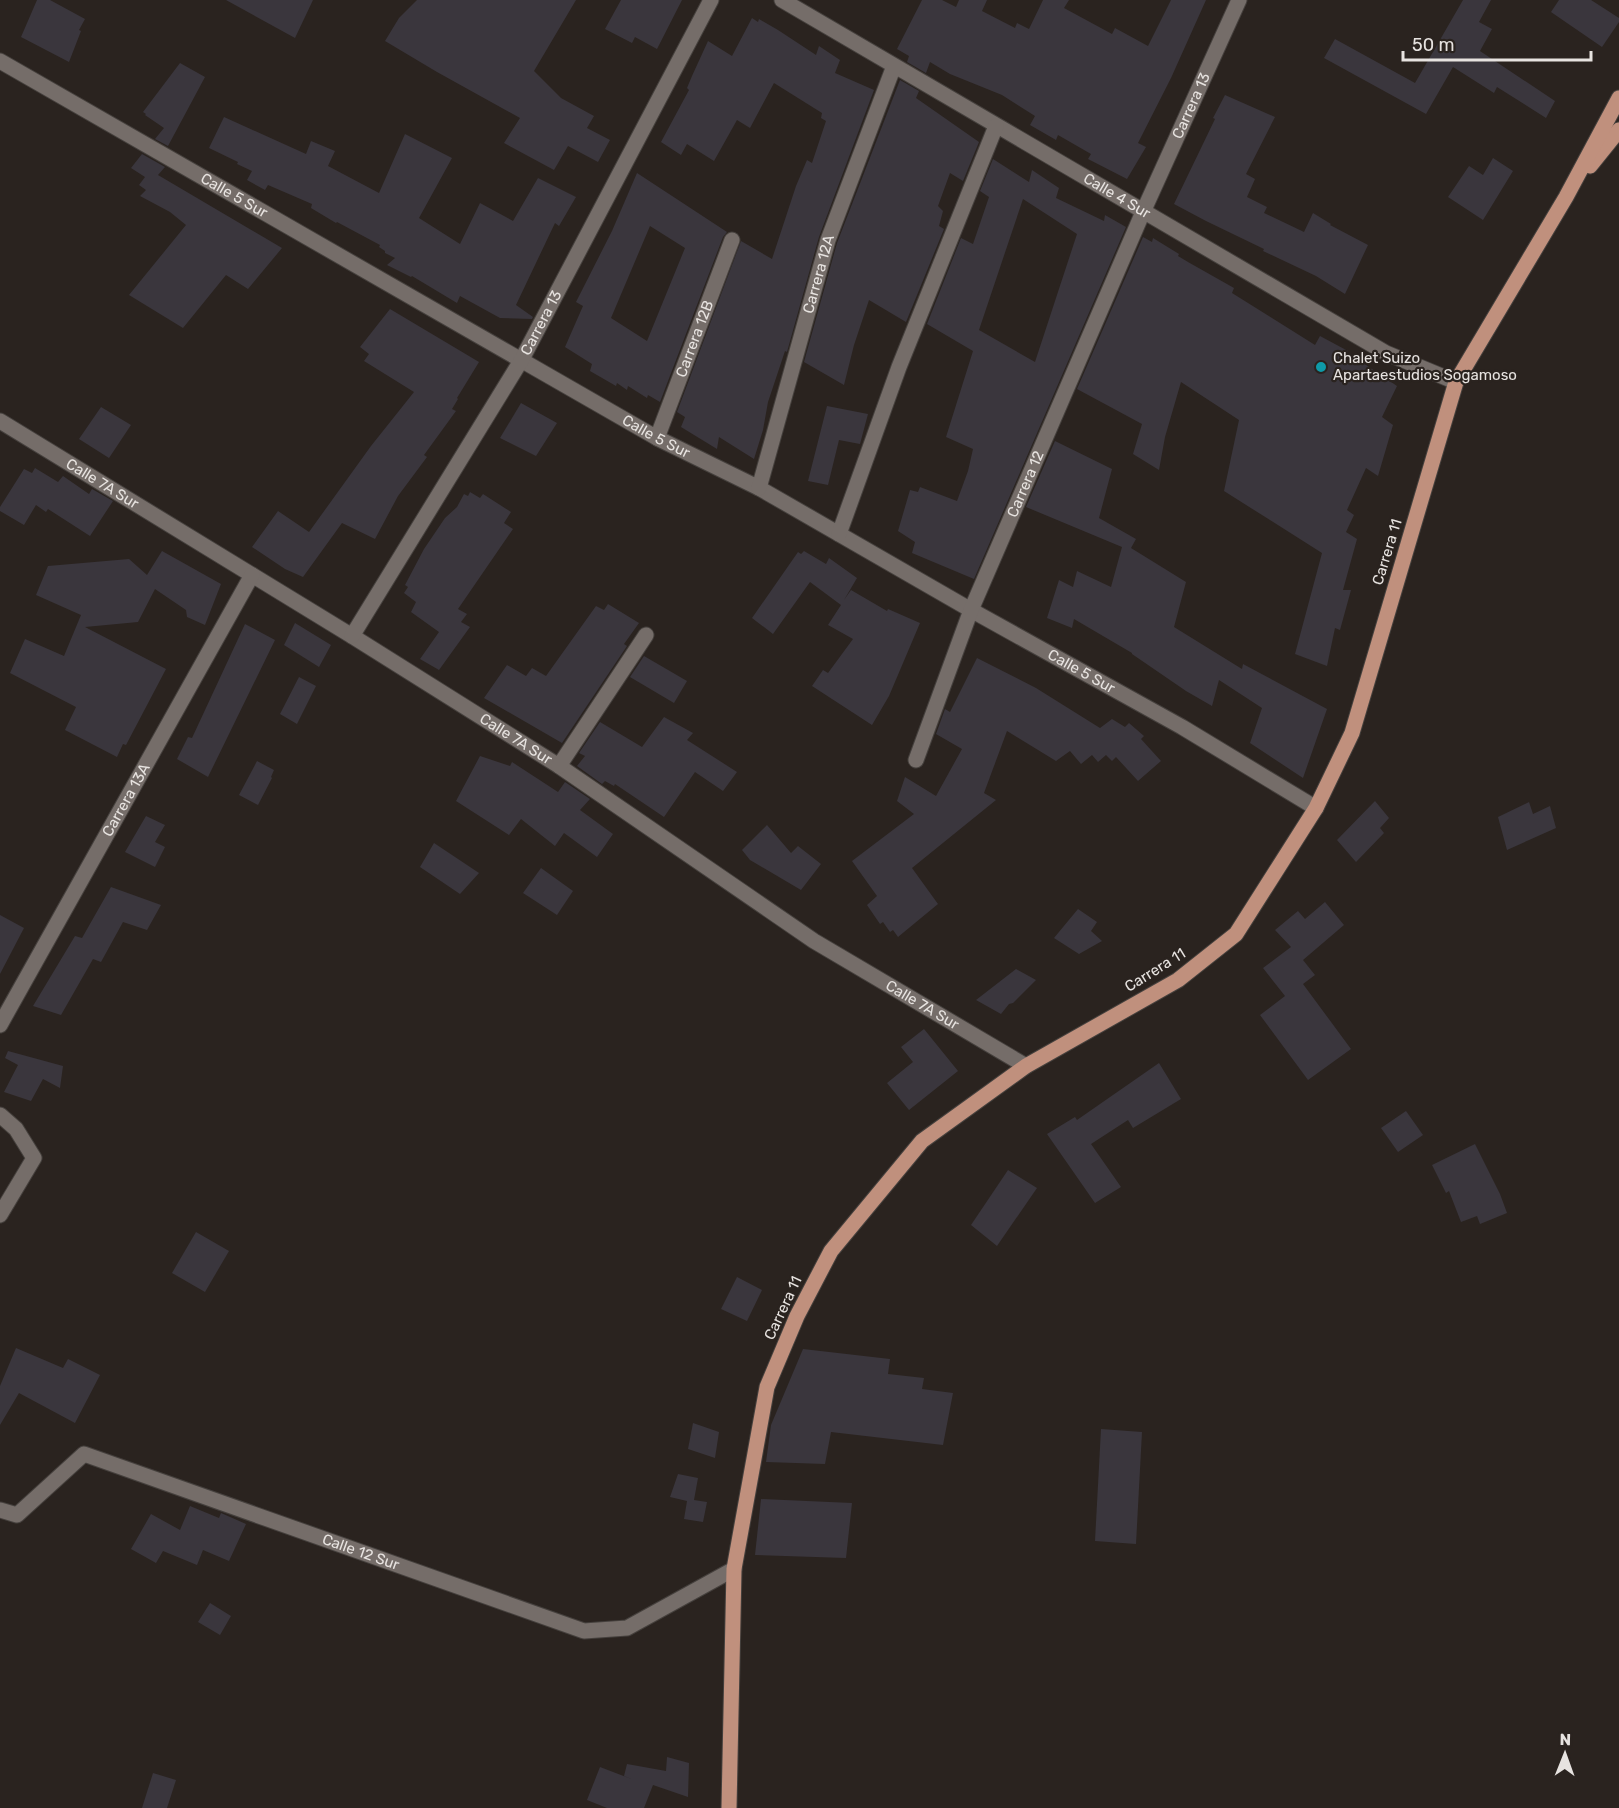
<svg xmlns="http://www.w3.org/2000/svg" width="1619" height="1808" viewBox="0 0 1619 1808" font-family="Rubik,sans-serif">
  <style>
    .building { fill: #3a363d; fill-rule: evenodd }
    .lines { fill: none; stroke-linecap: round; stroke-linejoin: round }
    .minor-casing { stroke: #45403d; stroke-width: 17 }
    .major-casing { stroke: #45403d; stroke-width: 17 }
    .minor { stroke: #756d69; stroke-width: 15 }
    .major { stroke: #c0907d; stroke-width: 15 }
    .culture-dot { fill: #0f9aa8; stroke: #2a231f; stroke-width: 2 }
    .labels { text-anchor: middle; stroke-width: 4.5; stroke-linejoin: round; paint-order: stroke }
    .street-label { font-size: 15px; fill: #e7e3e0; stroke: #2a231f }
    .poi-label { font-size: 15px; fill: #e7e3e0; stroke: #2a231f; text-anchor: start }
  </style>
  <rect width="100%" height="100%" fill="#2a231f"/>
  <!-- building -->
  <g class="building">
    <path d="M37,0H50L85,19L79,30L81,31L69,62L21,37Z"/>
    <path d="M226,0H313L295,38Z"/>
    <path d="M417,0H576L534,71L561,98L594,116L587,128L610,140L598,162L568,146L554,170L504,143L520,118L437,72L385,41L399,18Z"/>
    <path d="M621,0H682L657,49L635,37L632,43L605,29Z"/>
    <path d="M922,0H942L956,7L959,0H987L982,11L1015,28L1017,23L1029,29L1043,0H1069L1064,8L1112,34L1115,28L1148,46L1171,0H1206L1171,78L1138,143L1146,147L1127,179L1088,159L1091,154L1058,135L1056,140L1030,125L1035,116L1002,95L950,74L930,62L926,73L907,62L909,56L897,49Z"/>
    <path d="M1463,0H1491L1479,22L1492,29L1480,51L1555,101L1546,118L1497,87L1494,93L1453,67L1426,114L1324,58L1335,39L1415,83Z"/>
    <path d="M1559,0H1591L1619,18V22L1602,47L1551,12Z"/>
    <path d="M752,18L758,22L759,19L778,30L816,55L819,46L840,60L835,73L874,90L819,237L787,352L785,351L768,402L763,430L754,459L719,437L717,449L681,427L685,417L677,412L741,241L772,259L796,186L807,160L812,163L826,121L821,118L822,113L774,83L750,128L737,120L714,161L687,144L681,155L661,142L689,90L687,88L692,76L708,41L732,56Z"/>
    <path d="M180,63L205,77L168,146L155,139L164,128L145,115L146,114L143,112Z"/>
    <path d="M900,80L919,91L916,98L979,142L963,181L950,173L938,206L943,211L939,226L944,229L906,322L869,300L854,345L844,385L804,362L837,243Z"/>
    <path d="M1225,95L1275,117L1246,174L1255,179L1247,197L1267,207L1264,213L1304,232L1313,213L1331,224L1330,225L1368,245L1345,294L1316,276L1263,251L1264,249L1206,221L1174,204L1202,146L1215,119L1213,118Z"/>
    <path d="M224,117L306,154L311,141L335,151L328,166L379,193L405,134L452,158L419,218L460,244L480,203L513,221L538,178L576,197L559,226L555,223L516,305L533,317L532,319L500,318L460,296L457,303L412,276L411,277L387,265L395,258L385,253V251L379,247L380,245L337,222L336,223L311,208L312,204L268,185L265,190L247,180L252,171L237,164L238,162L209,148Z"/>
    <path d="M142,154L165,167L158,175L282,248L248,289L226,275L183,328L129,295L186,225L170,212L140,196L146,190L139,185L145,177L131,168Z"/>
    <path d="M1493,158L1513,171L1483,220L1448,197L1469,166L1483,175Z"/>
    <path d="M993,159L1029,182L1032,170L1059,188L1056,198L1104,221L1105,215L1126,227L974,579L912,553L915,542L898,531L910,490L918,492L920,487L957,501L968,471L973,449L946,437L973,351L927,324L961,238L973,244L989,197L980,191ZM1023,199L1077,234L1035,362L979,330Z"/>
    <path d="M637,173L727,232L723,237L660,402L648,395L647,398L628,386L627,390L617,383L616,386L590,371L592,364L565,347L583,306L576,302L612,231ZM650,226L685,248L647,341L611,318Z"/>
    <path d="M1143,237L1152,242L1153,238L1179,254L1178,256L1188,262L1234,288L1232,293L1315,345L1320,336L1348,351L1347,352L1397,386L1382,417L1393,425L1378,476L1366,468L1347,510L1354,515L1346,532L1357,539L1343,590H1351L1340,630L1335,628L1327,666L1295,654L1322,553L1224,491L1239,420L1181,382L1165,437L1159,470L1133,454L1142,424L1077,389Z"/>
    <path d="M390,309L479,362L457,398L458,399L452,409L456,411L424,455L427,457L398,496L375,539L342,523L303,577L285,569L252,547L278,511L309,532L371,446L414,392L364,361L369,354L360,347Z"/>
    <path d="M521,403L557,423L536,456L500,438Z"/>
    <path d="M827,406L868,414L860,444L839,440L828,485L808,481Z"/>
    <path d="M101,407L131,425L109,458L79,439Z"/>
    <path d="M1055,441L1112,469L1099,518L1136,539L1131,548L1186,582L1174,627L1242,669L1243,664L1327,709L1303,778L1250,743L1262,708L1219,680L1212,706L1186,691L1132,654V653L1074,619L1072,628L1047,618L1059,580L1073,587L1077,571L1111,587L1122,547L1026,507Z"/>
    <path d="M35,468L58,482L63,476L89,494L92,489L113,501L90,536L48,509L46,512L36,505L24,525L0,511V507L24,469L32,473Z"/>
    <path d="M470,492L480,498L483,494L511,512L504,523L513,529L458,609L467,614L461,622L470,627L439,670L420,659L439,632L411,612L416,602L404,593L408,587L405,585L424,549L445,518L457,507L464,494L468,496Z"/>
    <path d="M162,551L221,584L205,625L187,617L186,610L155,589L138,622L85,627L166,669L126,745L123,744L117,757L65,730L76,707L10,673L25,639L64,656L81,615L36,595L48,566L129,559L147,575Z"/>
    <path d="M804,551L826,564L829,558L857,578L844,600L851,590L887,611L888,609L920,623L889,696L872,725L812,686L823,670L828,673L853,639L828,625L841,605L810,582L773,634L752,618L798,552L801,554Z"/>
    <path d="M608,604L639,623L624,644L627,646L562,743L484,698L507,665L526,676L532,668L546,676L596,606L604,610Z"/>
    <path d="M295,623L331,645L319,667L284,645Z"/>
    <path d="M245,624L275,640L208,777L177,759L188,737L192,738Z"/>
    <path d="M644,656L687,681L674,703L630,677Z"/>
    <path d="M977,658L1036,688L1100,728L1112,719L1125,727L1129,723L1144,736L1141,739L1161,761L1138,781L1116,757L1112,761L1106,755L1098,762L1092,755L1081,764L1070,751L1056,761L1007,731L984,793L996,800L912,868L938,904L898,937L893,930L890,932L883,922L880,924L867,905L877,896L852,861L914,814L897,801L905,777L936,796L962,749L936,734L945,709L950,712Z"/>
    <path d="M299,677L316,686L297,724L280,714Z"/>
    <path d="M664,717L693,733L687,740L737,772L723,791L695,772L664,817L615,784L614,786L605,781L602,784L577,766L585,756L579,753L600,722L642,747Z"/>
    <path d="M480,756L510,766L512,762L558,792L565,782L590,799L580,810L613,834L597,857L564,833L555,846L521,819L509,835L456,801Z"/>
    <path d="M257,761L274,770L271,777L272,778L258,805L239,795Z"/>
    <path d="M1375,801L1389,818L1380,828L1384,833L1356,862L1337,840Z"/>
    <path d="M1529,802L1533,814L1550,806L1556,828L1507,850L1498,817Z"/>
    <path d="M146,816L165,825L155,842L165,847L155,867L125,852Z"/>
    <path d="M767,825L791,853L798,846L821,864L801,890L750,860L742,850Z"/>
    <path d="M434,843L479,873L460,894L420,867Z"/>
    <path d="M541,868L573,891L557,915L523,893Z"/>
    <path d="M111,887L161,905L147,930L123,922L101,962L93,959L61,1015L33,1006L75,936L82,938Z"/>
    <path d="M1325,902L1344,925L1303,960L1315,975L1303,984L1351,1049L1308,1080L1260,1015L1285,996L1263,968L1291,947L1275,930L1298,911L1305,919Z"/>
    <path d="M1078,909L1097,922L1091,931L1102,941L1079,954L1054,938Z"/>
    <path d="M0,915L24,928L0,974Z"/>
    <path d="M1016,969L1036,980L1013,1003L1009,1004L1001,1014L976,1000Z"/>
    <path d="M924,1029L958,1071L909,1110L887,1083L913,1062L901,1047Z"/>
    <path d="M8,1051L63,1066L60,1088L43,1079L31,1101L4,1092L18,1065L5,1058Z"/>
    <path d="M1159,1063L1181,1099L1133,1128L1128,1120L1091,1144L1121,1187L1095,1203L1047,1134L1075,1117L1077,1120Z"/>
    <path d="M1406,1111L1423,1135L1398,1152L1381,1128Z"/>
    <path d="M1475,1144L1500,1194L1507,1213L1480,1224L1477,1216L1461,1222L1449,1191L1446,1193L1432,1165Z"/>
    <path d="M1008,1170L1037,1188L997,1246L971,1225Z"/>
    <path d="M196,1232L229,1251L205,1292L172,1273Z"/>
    <path d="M737,1277L762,1290L747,1321L721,1309Z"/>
    <path d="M16,1348L63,1368L68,1359L100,1375L75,1423L19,1393L0,1425V1386Z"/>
    <path d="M803,1349L890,1359L888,1374L924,1378L922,1389L953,1393L943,1445L831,1432L825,1464L766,1462L771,1425Z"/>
    <path d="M693,1423L719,1432L715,1458L688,1449Z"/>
    <path d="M1101,1429L1142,1432L1136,1544L1095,1541Z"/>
    <path d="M678,1474L698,1478L694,1500L707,1502L703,1522L684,1519L687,1501L670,1497Z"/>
    <path d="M761,1499L852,1503L846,1558L755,1555Z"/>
    <path d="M190,1506L219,1518L221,1513L246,1524L229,1561L203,1550L197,1565L163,1551L156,1563L131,1549L151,1514L180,1530Z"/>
    <path d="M210,1603L231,1616L220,1635L198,1622Z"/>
    <path d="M667,1757L689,1763L688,1797L653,1785L644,1808H607L587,1800L600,1767L634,1780L624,1776L627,1764L666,1771Z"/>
    <path d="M153,1773L176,1780L167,1808H142Z"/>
  </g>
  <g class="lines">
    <!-- minor casing -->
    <g class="minor-casing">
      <g id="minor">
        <path id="s1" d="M782,0L1386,353L1456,382"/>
        <path id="s2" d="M0,61L657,438L759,488L971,610L1182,727L1316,808"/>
        <path id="s3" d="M0,421L352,636L559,766L814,941L1026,1066"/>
        <path id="s4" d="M657,438L732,240"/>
        <path id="s5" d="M759,488L828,240L894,66"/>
        <path d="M839,534L899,367L996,126"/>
        <path id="s6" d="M352,636L522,359L711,0"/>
        <path id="s7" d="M916,760L971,610L1143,212L1239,0"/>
        <path d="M559,766L646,635"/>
        <path id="s8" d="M0,1025L252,575"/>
        <path d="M0,1115L16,1129L34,1158L0,1215"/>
        <path id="s9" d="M0,1510L17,1515L84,1454L584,1631L627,1628L734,1569"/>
      </g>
    </g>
    <!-- major casing -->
    <g class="major-casing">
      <g id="major">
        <path d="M1590,166L1619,130"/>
        <path d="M729,1808L734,1569L767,1387L797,1316L831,1251L922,1141L1026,1066L1178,980L1236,934L1316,808L1352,733L1456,382L1566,197L1619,98"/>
      </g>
    </g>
    <!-- minor -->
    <use href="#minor" class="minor"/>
    <!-- major -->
    <use href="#major" class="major"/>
  </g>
  <!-- markers -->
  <circle class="culture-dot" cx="1321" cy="367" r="6"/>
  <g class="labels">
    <!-- street labels -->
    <g class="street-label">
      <text dy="5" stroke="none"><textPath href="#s7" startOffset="710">Carrera 13</textPath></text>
      <text dy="5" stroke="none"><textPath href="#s2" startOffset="270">Calle 5 Sur</textPath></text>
      <text dy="5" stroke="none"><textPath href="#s1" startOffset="388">Calle 4 Sur</textPath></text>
      <text dy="5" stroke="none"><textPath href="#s5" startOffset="222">Carrera 12A</textPath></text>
      <text dy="5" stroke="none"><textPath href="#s6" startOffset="366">Carrera 13</textPath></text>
      <text dy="5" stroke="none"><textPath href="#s4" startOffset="106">Carrera 12B</textPath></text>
      <text dy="5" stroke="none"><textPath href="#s2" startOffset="756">Calle 5 Sur</textPath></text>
      <text dy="5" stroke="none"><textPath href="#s3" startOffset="120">Calle 7A Sur</textPath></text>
      <text dy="5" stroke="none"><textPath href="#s7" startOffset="297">Carrera 12</textPath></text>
      <text transform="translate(1387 552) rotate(-73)" y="5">Carrera 11</text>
      <text dy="5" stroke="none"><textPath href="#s2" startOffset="1242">Calle 5 Sur</textPath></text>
      <text dy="5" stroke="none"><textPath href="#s3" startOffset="606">Calle 7A Sur</textPath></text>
      <text dy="5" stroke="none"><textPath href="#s8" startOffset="258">Carrera 13A</textPath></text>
      <text transform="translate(1155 970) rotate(-32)" y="5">Carrera 11</text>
      <text dy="5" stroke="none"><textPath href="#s3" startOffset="1092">Calle 7A Sur</textPath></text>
      <text transform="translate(783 1308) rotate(-65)" y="5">Carrera 11</text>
      <text dy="5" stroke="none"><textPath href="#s9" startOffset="402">Calle 12 Sur</textPath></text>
    </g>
    <!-- poi labels -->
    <g class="poi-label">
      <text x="1333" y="363">Chalet Suizo<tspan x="1333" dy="17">Apartaestudios Sogamoso</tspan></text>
    </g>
  </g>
  <!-- north arrow -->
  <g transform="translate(1565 1754) rotate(1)" stroke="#2a231f" stroke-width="4.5" paint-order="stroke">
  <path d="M0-4.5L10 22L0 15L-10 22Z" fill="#e7e3e0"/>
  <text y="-9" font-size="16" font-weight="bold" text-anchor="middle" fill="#e7e3e0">N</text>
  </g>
  <!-- scale -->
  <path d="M1403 51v9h188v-9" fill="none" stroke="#e7e3e0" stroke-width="3"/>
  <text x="1412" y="51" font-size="18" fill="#e7e3e0" stroke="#2a231f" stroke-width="4.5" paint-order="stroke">50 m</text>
</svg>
